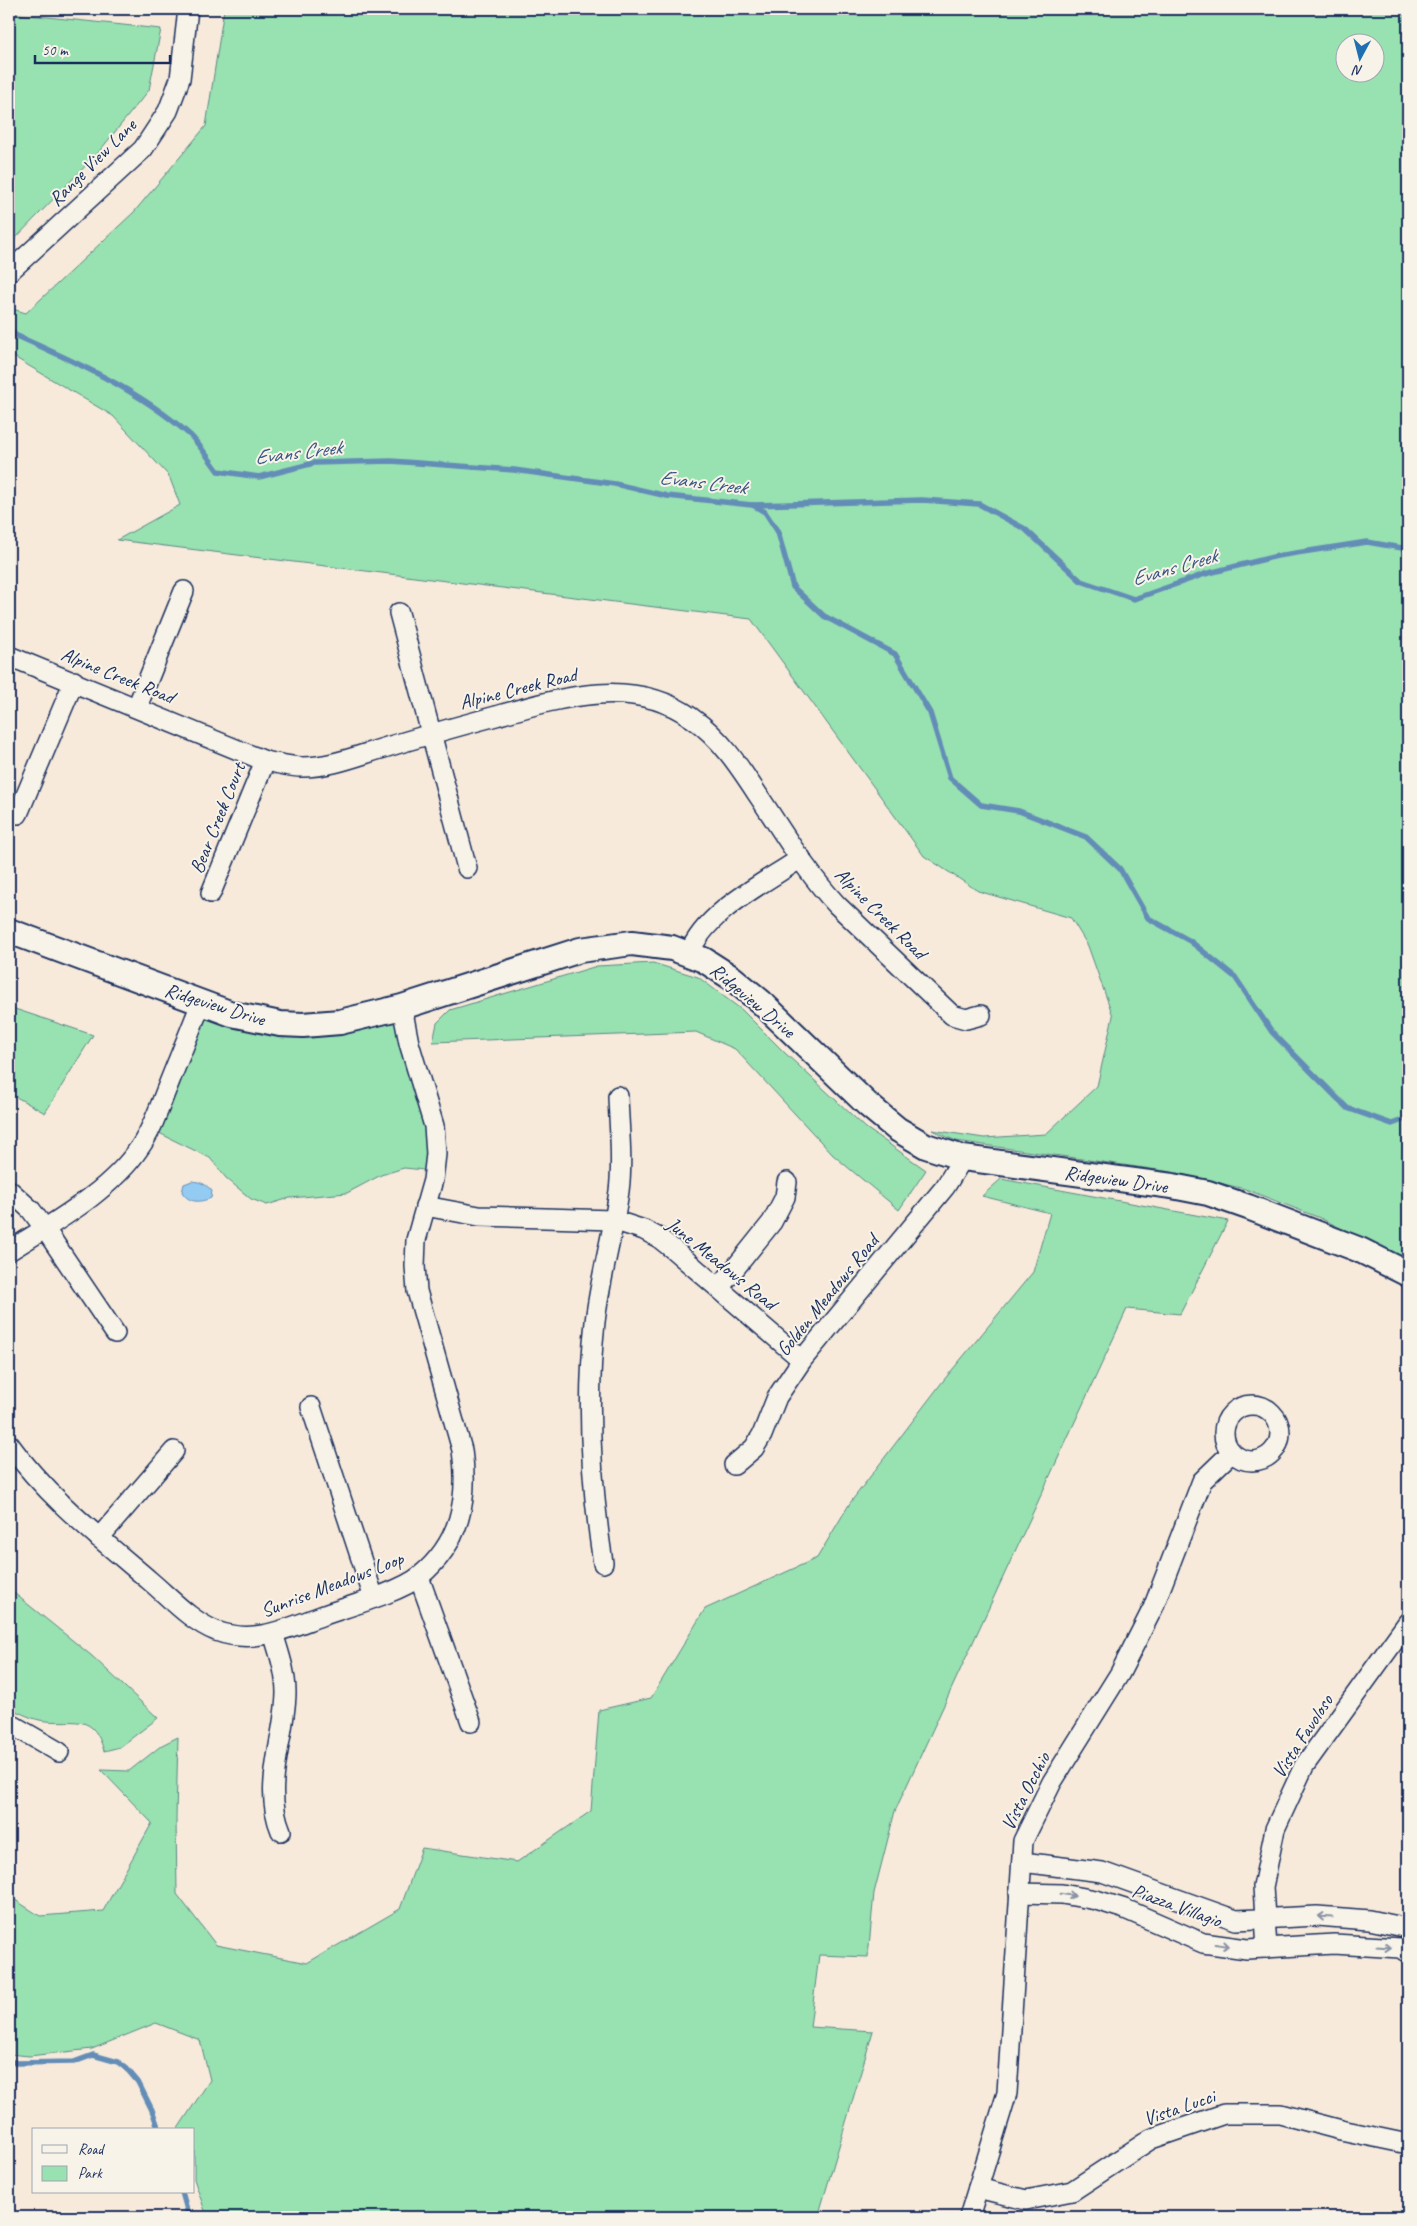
<svg xmlns="http://www.w3.org/2000/svg" width="1417" height="2226" viewBox="0 0 1417 2226" font-family="Caveat,sans-serif">
  <style>
    .green { fill: #98e1b0; stroke: #5a8887; fill-rule: evenodd }
    .water { fill: #93cbf2; stroke: #638db7 }
    .lines { fill: none; stroke-linecap: round; stroke-linejoin: round }
    .stream { stroke: #638db7; stroke-width: 5.5 }
    .minor-casing { stroke: #1b2f5e; stroke-width: 22 }
    .tertiary-casing { stroke: #1b2f5e; stroke-width: 28 }
    .minor { stroke: #f7f3e8; stroke-width: 19 }
    .tertiary { stroke: #f7f3e8; stroke-width: 24 }
    .oneway { stroke: #8991a3 }
    .labels { text-anchor: middle; stroke-width: 4; stroke-linejoin: round; paint-order: stroke }
    .street-label { font-size: 20px; fill: #1b2f5e; stroke: #f7f3e8 }
    .water-label { font-size: 21px; font-style: italic; fill: #395683; stroke: #f7f3e8 }
  </style>
  <rect width="100%" height="100%" fill="#f7eadb"/>
  <filter id="ink" filterUnits="userSpaceOnUse"><feTurbulence type="fractalNoise" baseFrequency=".02" numOctaves="2"/><feDisplacementMap in="SourceGraphic" scale="10" xChannelSelector="R" yChannelSelector="G"/><feConvolveMatrix kernelMatrix="1 2 1 2 8 2 1 2 1" color-interpolation-filters="sRGB"/></filter>
  <g filter="url(#ink)">
    <!-- green -->
    <g class="green">
      <path d="M224,9H1408V1261L1320,1218L1245,1189L1172,1172L956,1141L932,1130L984,1138L1046,1134L1097,1086L1113,1016L1088,946L1071,918L978,891L924,856L751,619L117,540L180,505L169,476L113,416L9,354V308L26,313L134,212L206,126ZM1344,42H1374V72H1344Z"/>
      <path d="M9,13L161,29L149,90L97,154L9,245Z"/>
      <path d="M653,963L698,977L742,1010L785,1053L866,1128L926,1170L899,1210L833,1155L735,1049L696,1032L433,1042L437,1023L450,1010L597,966Z"/>
      <path d="M201,1003L257,1020L402,1007L434,1171L404,1168L381,1175L347,1193L290,1198L267,1205L251,1199L226,1178L210,1158L155,1131Z"/>
      <path d="M9,1007L93,1035L45,1113L9,1093Z"/>
      <path d="M1001,1179L1228,1221L1180,1314L1127,1309L895,1811L874,1893L868,1957L819,1955L810,2027L873,2031L818,2217H207L194,2179V2130H177L210,2080L200,2040L156,2023L92,2049L29,2056L9,2054V1896L40,1916L103,1911L152,1823L101,1770L129,1771L162,1745L178,1737L176,1818L177,1894L216,1945L307,1963L400,1909L422,1848L517,1862L591,1811L599,1710L651,1698L705,1609L817,1558L850,1503L943,1381L1033,1272L1050,1213L982,1196Z"/>
      <path d="M9,1589L92,1656L158,1718L120,1747L104,1751C93,1713 77,1724 46,1721C33,1720 21,1713 9,1708Z"/>
    </g>
    <!-- water -->
    <path class="water" d="M192,1181C201,1182 206,1184 212,1191L211,1198C199,1203 189,1203 182,1192L184,1184Z"/>
    <g class="lines">
      <!-- stream -->
      <g class="stream">
        <path d="M9,327L15,335C76,362 139,390 190,435C200,445 209,459 218,471L259,477L314,463L391,461L514,470L615,484L667,496L752,505L922,500L979,504L1025,529L1081,581L1134,599L1205,574L1277,556L1367,542L1408,549"/>
        <path d="M753,505L765,512L778,532L793,587L824,616L895,654L930,713L950,778L981,805L1019,811L1086,837L1120,869L1148,918L1190,941L1235,977L1272,1032L1347,1108L1392,1124L1408,1118"/>
        <path d="M9,2061L17,2063L74,2062L93,2055L118,2062L127,2069L138,2082L152,2110L159,2130"/>
        <path d="M182,2192L189,2217"/>
      </g>
      <!-- minor casing -->
      <g class="minor-casing">
        <g id="minor">
          <path d="M9,272L143,149L168,111L180,79L188,9"/>
          <path d="M399,613L467,868"/>
          <path d="M9,656L265,761C277,763 290,767 302,767C332,767 359,755 387,747C423,736 459,726 496,716C559,698 633,675 692,718C721,738 739,766 758,795C783,832 806,872 837,905L952,1015L966,1019L981,1015"/>
          <path d="M137,707L184,591"/>
          <path d="M18,814L74,681"/>
          <path d="M211,893L265,761"/>
          <path d="M689,954C706,911 763,884 801,858"/>
          <path d="M9,1190L31,1210L45,1229L115,1333"/>
          <path d="M425,1206L479,1216L613,1220L644,1230L659,1238L674,1250L802,1360"/>
          <path d="M9,1251C53,1223 110,1192 140,1147C152,1130 159,1108 167,1088C178,1060 190,1032 201,1003"/>
          <path d="M720,1287L772,1222L785,1197L787,1182"/>
          <circle cx="1252" cy="1433" r="28"/>
          <path d="M311,1407L374,1598"/>
          <path d="M9,1444C48,1498 100,1538 150,1581C170,1598 191,1621 216,1631C254,1645 285,1629 321,1616C346,1607 401,1592 420,1576C460,1543 469,1500 462,1450L417,1291L415,1266L416,1240L433,1180L436,1154L434,1126L409,1043L402,1007"/>
          <path d="M734,1465L754,1448L762,1435L777,1397L802,1360L945,1187L963,1158"/>
          <path d="M99,1538L174,1451"/>
          <path d="M603,1563C591,1484 586,1402 595,1322C600,1278 613,1235 619,1191C623,1160 619,1128 618,1096"/>
          <path d="M419,1577L471,1722"/>
          <path d="M273,1633C279,1653 286,1672 286,1693C285,1740 262,1786 281,1831"/>
          <path d="M9,1723L59,1752"/>
          <path d="M1022,1862L1102,1872L1236,1920L1317,1916L1369,1920L1408,1928"/>
          <path d="M1019,1893L1062,1894L1096,1900L1125,1909L1203,1943L1247,1949L1334,1944L1400,1948L1408,1953"/>
          <path d="M1267,1948L1263,1887L1275,1829L1304,1766L1408,1622"/>
          <path d="M978,2188L1026,2200L1072,2191L1151,2139L1224,2114H1280L1341,2130L1408,2144"/>
          <path d="M969,2217L1007,2093L1023,1841L1052,1782L1120,1673L1153,1608L1202,1481L1231,1453"/>
        </g>
      </g>
      <!-- tertiary casing -->
      <g class="tertiary-casing">
        <path id="tertiary" d="M9,931L232,1014L280,1024L303,1025L340,1022L402,1007L580,950L632,943L672,948L704,960L732,978L761,1002L868,1105L897,1129L926,1146L963,1158L1172,1186L1208,1193L1248,1207L1360,1250L1408,1274"/>
      </g>
      <!-- minor -->
      <use href="#minor" class="minor"/>
      <!-- tertiary -->
      <use href="#tertiary" class="tertiary"/>
    </g>
    <!-- one-way arrows -->
    <defs><path id="oneway-shaft" d="M-6 0H5M1.5-3L5.5 0L1.5 3" fill="none" stroke-width="1.6" stroke-linecap="round" stroke-linejoin="round" transform="scale(1.25)"/></defs>
    <g class="oneway">
      <use href="#oneway-shaft" transform="translate(1068 1895) rotate(9)"/>
      <use href="#oneway-shaft" transform="translate(1325 1917) rotate(-176)"/>
      <use href="#oneway-shaft" transform="translate(1222 1945) rotate(8)"/>
      <use href="#oneway-shaft" transform="translate(1384 1947) rotate(4)"/>
    </g>
  </g>
  <g class="labels">
    <!-- street labels -->
    <g class="street-label">
      <text transform="translate(92 162) rotate(-45)" y="7">Range View Lane</text>
      <text transform="translate(118 675) rotate(22)" y="7">Alpine Creek Road</text>
      <text transform="translate(518 688) rotate(-14)" y="7">Alpine Creek Road</text>
      <text transform="translate(217 818) rotate(-68)" y="7">Bear Creek Court</text>
      <text transform="translate(881 913) rotate(45)" y="7">Alpine Creek Road</text>
      <text transform="translate(753 1000) rotate(40)" y="7">Ridgeview Drive</text>
      <text transform="translate(215 1004) rotate(17)" y="7">Ridgeview Drive</text>
      <text transform="translate(1116 1179) rotate(8)" y="7">Ridgeview Drive</text>
      <text transform="translate(722 1263) rotate(39)" y="7">June Meadows Road</text>
      <text transform="translate(827 1295) rotate(-51)" y="7">Golden Meadows Road</text>
      <text transform="translate(332 1584) rotate(-21)" y="7">Sunrise Meadows Loop</text>
      <text transform="translate(1302 1736) rotate(-57)" y="7">Vista Favoloso</text>
      <text transform="translate(1025 1791) rotate(-63)" y="7">Vista Occhio</text>
      <text transform="translate(1177 1905) rotate(20)" y="7">Piazza Villagio</text>
      <text transform="translate(1179 2107) rotate(-19)" y="7">Vista Lucci</text>
    </g>
    <!-- water labels -->
    <g class="water-label">
      <text transform="translate(298 452) rotate(-7)" y="7">Evans Creek</text>
      <text transform="translate(703 482) rotate(7)" y="7">Evans Creek</text>
      <text transform="translate(1174 567) rotate(-16)" y="7">Evans Creek</text>
    </g>
  </g>
  <!-- margin -->
  <rect width="1417" height="2226" fill="none" stroke="#f7f3e8" stroke-width="30"/>
  <rect x="15" y="15" width="1387" height="2196" fill="none" stroke="#1b2f5e" stroke-width="2" filter="url(#ink)"/>
  <!-- legend -->
  <rect x="32" y="2128" width="162" height="65" fill="#f7f3e8" stroke="#9fa5b1"/>
  <rect x="42" y="2145" width="25" height="8" fill="#f7f3e8" stroke="#9fa5b1"/>
  <text x="78" y="2154" font-size="15" fill="#1b2f5e">Road</text>
  <rect x="42" y="2166" width="25" height="15" fill="#98e1b0" stroke="#9fa5b1"/>
  <text x="78" y="2178" font-size="15" fill="#1b2f5e">Park</text>
  <!-- north arrow -->
  <g transform="translate(1360 58) rotate(187)"><circle r="24" fill="#f7f3e8" stroke="#9fa5b1"/>
  <path d="M0-4L9 19L0 12L-9 19Z" fill="#1f6fb2"/>
  <text y="-8" font-size="14" font-weight="bold" text-anchor="middle" fill="#1b2f5e">N</text>
  </g>
  <!-- scale -->
  <path d="M35 55v8h135v-8" fill="none" stroke="#1b2f5e" stroke-width="2.5"/>
  <text x="42" y="55" font-size="15" fill="#1b2f5e" stroke="#f7f3e8" stroke-width="4" paint-order="stroke">50 m</text>
</svg>
